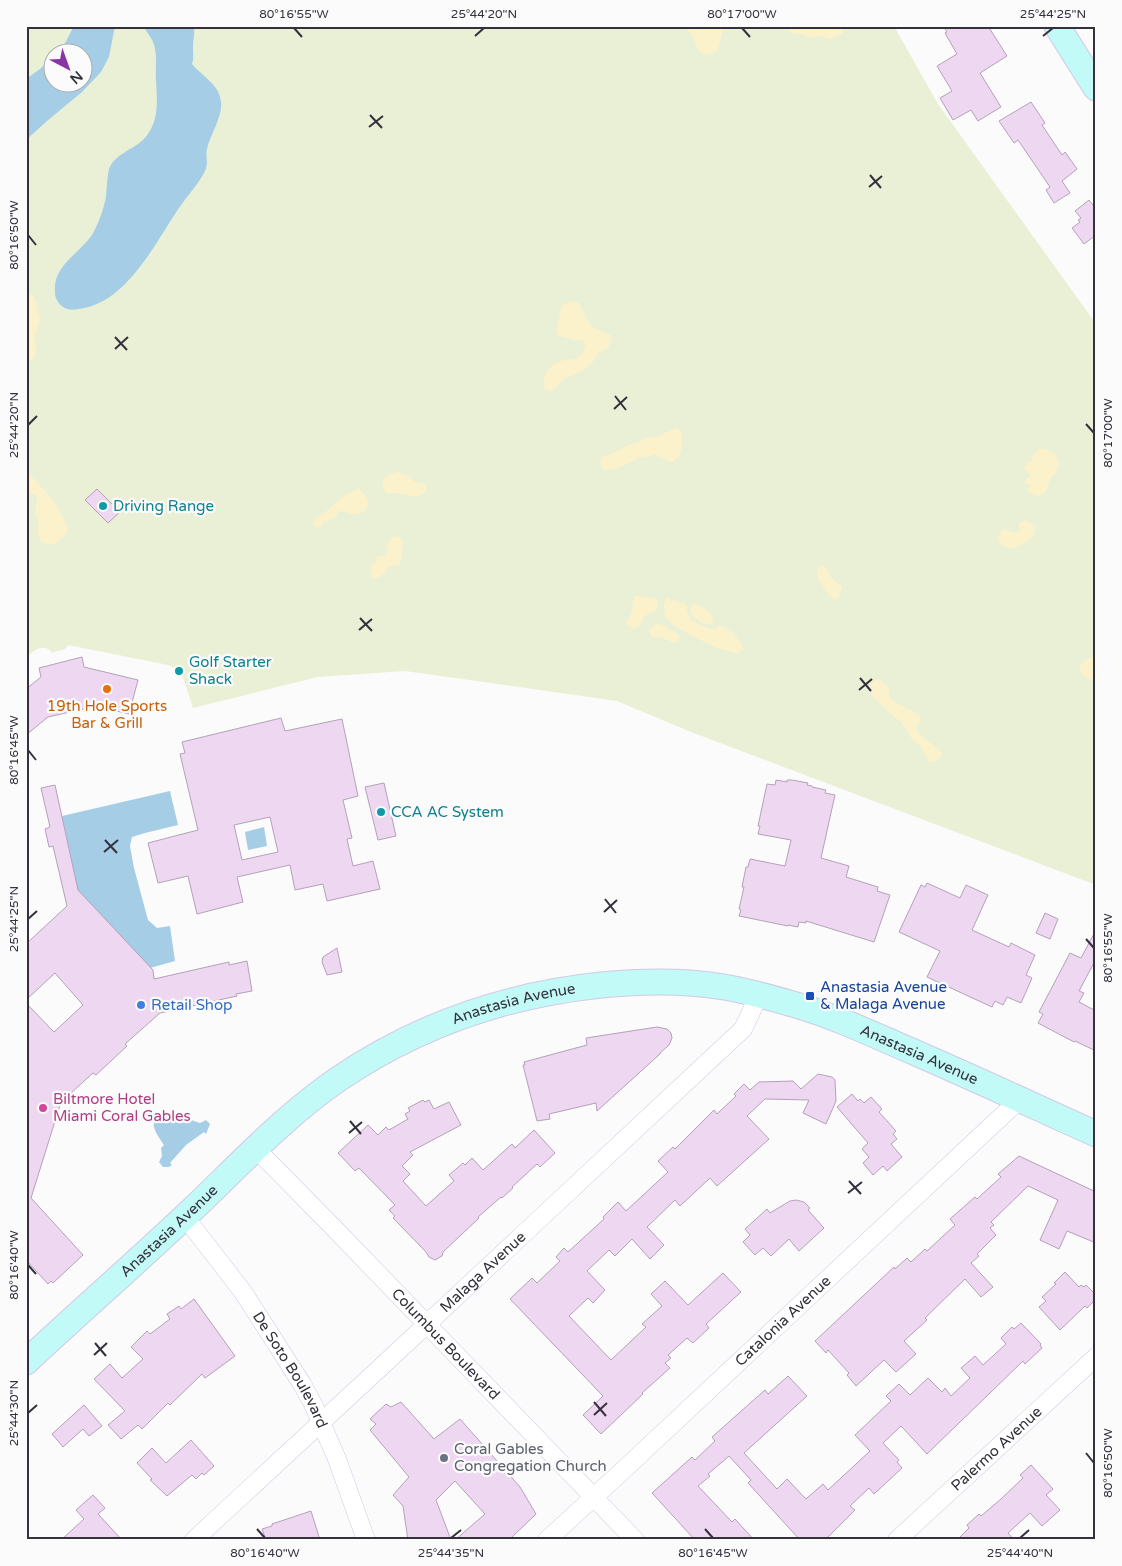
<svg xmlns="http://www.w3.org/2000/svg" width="1122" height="1566" viewBox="0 0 1122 1566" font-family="'Varela Round',sans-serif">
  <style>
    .green { fill: #eaf0d5; fill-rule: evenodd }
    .sand { fill: #fbf2cc }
    .water { fill: #a5cee6 }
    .building { fill: #eed8f1; stroke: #b5a0b9; fill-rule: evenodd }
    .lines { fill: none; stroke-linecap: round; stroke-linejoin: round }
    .street-casing { stroke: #d2c9e6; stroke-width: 19 }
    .secondary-casing { stroke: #d2c9e6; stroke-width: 27 }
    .street { stroke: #fff; stroke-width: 18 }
    .secondary { stroke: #c1faf6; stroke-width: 25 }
    .ticks { fill: none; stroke: #34303c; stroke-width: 2 }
    .culture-dot { fill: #0f9aa8; stroke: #fbfbfb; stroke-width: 2 }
    .food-dot { fill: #e8710a; stroke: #fbfbfb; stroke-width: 2 }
    .transit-dot { fill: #1a4fb4; stroke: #fbfbfb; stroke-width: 2 }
    .shop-dot { fill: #3f7fe0; stroke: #fbfbfb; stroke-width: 2 }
    .hotel-dot { fill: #d1479c; stroke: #fbfbfb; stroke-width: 2 }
    .worship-dot { fill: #6b7280; stroke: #fbfbfb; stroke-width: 2 }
    .labels { text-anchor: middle; stroke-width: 4.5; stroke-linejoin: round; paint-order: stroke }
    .culture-label { font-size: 15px; fill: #0d838f; stroke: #fbfbfb; text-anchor: start }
    .food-label { font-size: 15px; fill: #c56008; stroke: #fbfbfb }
    .transit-label { font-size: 15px; fill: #164399; stroke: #fbfbfb; text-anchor: start }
    .street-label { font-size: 15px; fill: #34303c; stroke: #fbfbfb }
    .shop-label { font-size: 15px; fill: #366cbe; stroke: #fbfbfb; text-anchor: start }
    .hotel-label { font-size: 15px; fill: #b23c85; stroke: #fbfbfb; text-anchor: start }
    .worship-label { font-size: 15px; fill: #5b616d; stroke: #fbfbfb; text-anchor: start }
    .neatline { fill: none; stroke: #34303c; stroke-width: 2 }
    .ticks-label { font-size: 12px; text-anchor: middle; fill: #34303c }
  </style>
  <rect width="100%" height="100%" fill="#fbfbfb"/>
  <!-- green -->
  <path class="green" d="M26,26H894L938,104L1096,324V885L691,732L617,701L405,671L318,677L193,708L181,671L168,665L68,645L65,649L51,653V651C42,643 34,651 26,657ZM52,52H82V82H52Z"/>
  <!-- sand -->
  <g class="sand">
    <path d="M685,26H721L723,30L718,50C704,58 699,54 694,40C693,35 688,31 685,26Z"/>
    <path d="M788,26H842L843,31L842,34L831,39L820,36L810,38C805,33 797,35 790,32Z"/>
    <path d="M26,293L33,295L36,301L37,310L40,318L34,339L36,348L35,358L26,363Z"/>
    <path d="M570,301L579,303C584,313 586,323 597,330C602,332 607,333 612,336C612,345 606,351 598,353C594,364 583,371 573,375C571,377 568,377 565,378C560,382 557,388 551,391L545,389C541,374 551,362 566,360C570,359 574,360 578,358C584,354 583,349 586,344L583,340C572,342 570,337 559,336L556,332L562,306Z"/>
    <path d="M676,428L681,431C683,442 683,456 672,462L665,460L655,454L645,458L642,456C629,462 618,472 603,469L600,463L602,457L614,453L628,445L638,443L646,438L659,436Z"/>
    <path d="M1039,449H1045L1054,453C1062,467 1058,470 1049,481C1047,496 1039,500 1027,491L1026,489L1030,488L1031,485L1026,484L1024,482L1027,477H1029L1031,476L1030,474L1026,472L1024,468L1029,462L1032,461L1033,455Z"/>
    <path d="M26,471C42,487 62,507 68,530C59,550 32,550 39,522L35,513L37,496L34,494L26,492Z"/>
    <path d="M399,472L403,475H408L415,482L425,484L426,488L425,492L417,497L399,493H386C379,480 385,474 399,472Z"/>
    <path d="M359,489C366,495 370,500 366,510C354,519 350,511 339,511L334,518L323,523L321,527L314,526L313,524L314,521L347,494Z"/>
    <path d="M1026,520L1036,527C1036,539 1021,545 1012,549L1003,546L998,539L1000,532L1005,529L1012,532H1018L1021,529L1019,527V523Z"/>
    <path d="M397,536L400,537L403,542C400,552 405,557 398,565C394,565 393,564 389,567C387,568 386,571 384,573C374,583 369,577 371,565L376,563L377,557L385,556L387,554L386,547L392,538Z"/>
    <path d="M823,565C828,569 827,571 830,576C833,582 839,581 842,588L839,597L835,599C828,596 816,578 817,571C818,568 820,567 823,565Z"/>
    <path d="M635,596C638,596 655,598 656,599L658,604L655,612C646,613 642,617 641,625L634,629L627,625L626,623C630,616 635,610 632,603Z"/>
    <path d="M669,598L671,601L675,600L679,603H683L687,605C684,621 704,628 716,629L720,625C731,630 739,638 744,649L738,654L735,653L712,646L685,632L673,625L665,616L664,604L666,599Z"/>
    <path d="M694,604C703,607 713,611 713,623L711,624H704L692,616L690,609Z"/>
    <path d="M658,624L667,627L668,630L674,632L680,636L679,639L675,643L660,637H653L649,632C650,628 653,625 658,624Z"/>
    <path d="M1096,654V679L1093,680C1083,676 1085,678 1079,668C1082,660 1089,659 1096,654Z"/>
    <path d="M875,680C883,679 884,684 889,688C883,712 937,706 916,728L918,733L942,752V756L935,762H931L928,760L923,749L912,739L902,723L883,707L872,695L871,688L872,683Z"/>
  </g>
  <!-- water -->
  <g class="water">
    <path d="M74,26H115L109,57L101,72L82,92L47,121L26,140V79L40,69L52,57V82H82V52H57L64,45Z"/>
    <path d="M143,26H194C195,34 193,40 193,47C193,54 194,58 192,64C202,76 220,85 221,102C223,116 210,135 207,149C205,157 209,162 205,171C200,182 187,196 179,208C155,243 127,303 79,309C71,311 61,309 57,300C56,299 55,295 55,293C52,266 79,254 92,235C99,223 104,208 106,196C107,187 107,177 109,169C115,154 132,150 143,140C160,122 157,102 156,80C155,67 158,54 153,42C151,37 146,31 143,26Z"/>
    <path d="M170,791L178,825L145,833L132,837L130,846L134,868L148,920L157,928L170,926L175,961L150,968L78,890L62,816Z"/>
    <path d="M264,827L267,846L248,850L245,832Z"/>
    <path d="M167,1111L175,1113L188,1123L191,1120L200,1123L206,1120L210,1124L206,1134L204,1132L186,1145L170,1163L172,1165L169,1167H163L159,1162L162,1156L161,1148L164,1145C154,1130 146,1120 167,1111Z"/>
  </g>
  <!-- building -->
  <g class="building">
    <path d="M943,26H988L1007,56L980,73L1001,107L978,121L971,110L953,120L940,98L952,91L937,66L957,54L945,33L947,32Z"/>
    <path d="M1031,102L1045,123L1042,125L1062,155L1065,152L1077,169L1062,181L1070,193L1054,203L1046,190L1050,187L1018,140L1014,143L999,121Z"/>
    <path d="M1089,200L1096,209V235L1084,244L1072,228L1080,222L1078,220L1081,218L1075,211Z"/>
    <path d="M97,489L120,512L108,523L85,500Z"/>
    <path d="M82,657L84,667L138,680L129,714L96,706L48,717L26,735V689L41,677L39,668Z"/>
    <path d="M281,718L285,731L342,719L358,796L343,800L352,838L347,839L353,866L373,861L380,889L327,901L323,884L295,890L290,865L237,877L243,902L197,914L188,876L158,883L148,843L198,830L180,754L185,753L182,742ZM270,817L278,852L242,860L234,825Z"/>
    <path d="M776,780L787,782V780H792L808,783L807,785L812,786V787L826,790L825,793L835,795L821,858L849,866L846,877L878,887L877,891L890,895L874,942L806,921V923L799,922L798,927L788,925V926L739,916L741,910L739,909L744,887H742L746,867H748L750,859L785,866L791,840L758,834L760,826H758L767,784L775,785Z"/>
    <path d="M384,783L396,836L378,840L365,787Z"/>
    <path d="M55,785L78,890L153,970L154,979L229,962V965L247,961L252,991L236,994L237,996L160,1013L125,1044L127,1046L96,1075L93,1073L61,1102L31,1198L83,1255L53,1283L51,1281L48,1284L26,1260V1003L54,1032L83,1005L55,973L26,1000V944L67,906L53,846L49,847L45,829L50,827L41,788Z"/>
    <path d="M927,883L960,898L966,885L988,895L972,930L1009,947L1011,943L1035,955L1026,975L1032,978L1021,1003L1007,997L1003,1005L995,1001L992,1007L927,977L940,951L899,932L921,885L925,887Z"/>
    <path d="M1045,913L1058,919L1050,939L1036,933Z"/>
    <path d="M1096,930V959L1079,991L1084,993L1079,1002L1096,1011V1051L1075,1041L1074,1042L1038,1023L1043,1014L1039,1012L1070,953L1081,958Z"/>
    <path d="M337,948L342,972L327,975L322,962L323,957L326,955Z"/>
    <path d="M657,1027L667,1029L671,1033L672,1038L669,1045L660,1053V1054L597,1111L596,1103L549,1114L550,1119L537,1121L523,1065H525L524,1062L587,1045L586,1038Z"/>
    <path d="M818,1074L832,1077L835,1080L836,1101L826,1124L803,1113L809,1100L765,1099L747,1116L769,1139L717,1186L710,1178L680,1206L675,1200L647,1227L664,1245L650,1259L632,1239L615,1256L609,1250L587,1271L605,1290L593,1303L588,1298L569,1316L611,1360L646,1327L642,1324L662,1306L651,1294L665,1281L688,1305L723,1273L741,1292L706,1324L709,1328L693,1343L687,1338L668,1355L671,1358L665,1363L670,1368L642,1393L643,1394L601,1434L583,1415L603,1396L510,1299L532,1278L537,1283L560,1261L556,1257L564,1248L568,1252L604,1219L603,1217L618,1202L626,1211L668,1172L658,1161L673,1147L675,1149L714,1110L717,1114L736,1096L734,1094L744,1084L750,1090L759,1082L793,1081L801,1089Z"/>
    <path d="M852,1094L858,1101L860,1099L864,1103L871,1097L882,1109L879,1112L896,1131L893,1134L897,1139L891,1144L902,1157L887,1171L883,1166L873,1175L863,1163L869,1157L862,1149L868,1143L837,1107Z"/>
    <path d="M423,1100L425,1102L429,1100L434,1109L449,1102L461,1125L410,1152L413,1155L402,1166L410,1174L403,1181L426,1206L454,1181L449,1175L463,1163L465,1165L472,1158L483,1170L512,1144L515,1148L534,1130L555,1153L540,1167L537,1164L512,1187L513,1188L502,1198L501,1197L478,1217L479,1218L443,1252L442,1256L435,1260L429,1257L426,1252L393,1218L395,1216L389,1210L395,1205L359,1168L355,1171L338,1153L368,1125L378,1135L386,1127L389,1130L408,1119L405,1114L410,1111L408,1108Z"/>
    <path d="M1019,1156L1096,1192V1243L1067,1231L1059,1249L1040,1240L1058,1200L1028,1186L991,1222L994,1225L990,1228L996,1235L977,1254L979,1256L971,1263L993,1287L981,1297L965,1279L925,1318L927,1320L904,1341L916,1354L896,1372L884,1360L856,1386L847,1375L849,1373L828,1350L826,1353L815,1341L894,1267L895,1269L907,1258L911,1262L925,1249L927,1251L955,1225L950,1219L975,1197L977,1199L1001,1177L998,1174Z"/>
    <path d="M796,1200L804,1202L810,1208L808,1210L824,1228L799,1251L789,1239L771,1256L763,1248L755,1255L743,1242L750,1235L745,1229L767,1209L770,1213L790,1201Z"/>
    <path d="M1065,1272L1079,1287L1081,1285L1084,1287L1086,1285L1096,1295V1299L1087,1308L1085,1306L1060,1330L1039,1307L1046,1301L1042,1297L1056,1284L1054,1283Z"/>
    <path d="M194,1299L235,1356L205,1378L202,1374L170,1405L168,1403L142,1429L138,1425L121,1439L108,1425L125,1411L94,1379L110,1364L122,1378L143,1359L131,1347L147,1331L150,1334L170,1319L167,1314L179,1306L181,1309Z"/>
    <path d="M1021,1323L1041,1344L1040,1345L1042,1348L1025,1364L1023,1361L927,1454L901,1426L883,1443L899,1460L897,1462L902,1468L874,1494L869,1488L850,1506L855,1510L825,1540H800L748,1483L751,1480L729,1456L708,1474L710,1476L698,1486L732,1522L735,1519L754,1540H695L652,1493L692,1457L695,1460L715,1441L712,1437L765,1390L768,1394L788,1376L807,1396L744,1453L777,1489L787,1479L806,1499L823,1484L828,1490L870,1451L855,1435L891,1401L886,1396L899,1384L910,1395L928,1378L942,1392L945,1388L951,1396L970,1378L961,1368L975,1356L983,1365L1006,1344L1001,1338L1012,1327L1014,1329Z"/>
    <path d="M401,1402L434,1439L460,1419L520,1487L536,1514L509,1540H455L485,1514L455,1481L436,1500L451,1540H408L403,1506L393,1495L409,1477L370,1430L376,1424L370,1419L386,1404L391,1407Z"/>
    <path d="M84,1405L102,1426L89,1436L83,1429L63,1447L52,1434Z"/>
    <path d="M191,1440L214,1466L204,1475L202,1473L196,1479L192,1475L167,1496L150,1480L152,1479L137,1463L152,1448L166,1463Z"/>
    <path d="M1031,1465L1053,1489L1046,1495L1060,1510L1042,1526L1030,1513L1008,1533L1014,1540H957L969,1528L967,1525L979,1514L981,1516L1001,1499L1023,1478L1020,1475Z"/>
    <path d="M93,1495L105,1508L98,1514L122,1540H61L84,1519L76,1510Z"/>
    <path d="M311,1511L320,1540H266L262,1529L272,1526V1524Z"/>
  </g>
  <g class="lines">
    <!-- street casing -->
    <g class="street-casing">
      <g id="street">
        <path id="s1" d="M256,1149L331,1225L635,1540"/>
        <path id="s2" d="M185,1217L243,1292L302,1384L313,1404L337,1459L366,1540"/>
        <path id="s3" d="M194,1540L382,1366L743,1029L759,995"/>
        <path id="s4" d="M547,1540L618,1475L1019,1100"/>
        <path id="s5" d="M897,1540L1096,1357"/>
      </g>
    </g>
    <!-- secondary casing -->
    <g class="secondary-casing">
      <g id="secondary">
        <path d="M1057,26L1096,88"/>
        <path id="s6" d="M26,1362C82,1310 139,1260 194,1208C240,1164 285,1116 337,1080C416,1026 505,995 601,985C641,981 683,980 724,987C748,991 772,998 796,1005C837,1017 876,1036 916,1053C976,1079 1036,1107 1096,1134"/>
      </g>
    </g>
    <!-- street -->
    <use href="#street" class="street"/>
    <!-- secondary -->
    <use href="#secondary" class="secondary"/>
  </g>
  <!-- ticks -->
  <path class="ticks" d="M294,28L302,37M742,28L750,37M475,36L484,28M1043,36L1053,28M370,115L382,128M369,127L383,116M870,175L881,188M869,187L882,176M28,235L36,245M115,337L127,350M115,349L128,337M615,396L626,410M614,409L627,397M1086,424L1094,433M28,425L37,416M360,618L372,631M359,630L372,619M860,678L871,691M859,690L872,679M28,750L36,760M105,840L117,853M104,852L118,840M605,899L616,913M604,912L617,900M28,919L37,911M1086,939L1094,948M350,1121L361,1134M349,1133L362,1122M849,1181L861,1194M848,1193L862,1182M28,1265L36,1274M95,1343L106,1356M94,1355L107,1343M594,1402L606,1416M28,1413L37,1405M594,1415L607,1403M1086,1453L1094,1463M257,1529L265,1538M705,1529L713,1538M451,1538L461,1530M1020,1538L1029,1530"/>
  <!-- markers -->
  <g class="culture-dot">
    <circle cx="103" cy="506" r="5"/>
    <circle cx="179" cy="671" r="5"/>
    <circle cx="381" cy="812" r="5"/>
  </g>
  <circle class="food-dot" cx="107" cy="689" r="5"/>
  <rect class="transit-dot" x="805" y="991" width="10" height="10" rx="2.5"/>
  <circle class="shop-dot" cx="141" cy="1005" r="5"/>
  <circle class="hotel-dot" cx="43" cy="1108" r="5"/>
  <circle class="worship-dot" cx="444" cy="1458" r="5"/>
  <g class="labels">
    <!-- culture labels -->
    <g class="culture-label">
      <text x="113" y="511">Driving Range</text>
      <text x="189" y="667">Golf Starter<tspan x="189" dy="17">Shack</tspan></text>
      <text x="391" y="817">CCA AC System</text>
    </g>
    <!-- food labels -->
    <g class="food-label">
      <text x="107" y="711">19th Hole Sports<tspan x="107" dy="17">Bar &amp; Grill</tspan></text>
    </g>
    <!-- transit labels -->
    <g class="transit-label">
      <text x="820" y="992">Anastasia Avenue<tspan x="820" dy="17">&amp; Malaga Avenue</tspan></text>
    </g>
    <!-- street labels -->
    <g class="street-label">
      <text dy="5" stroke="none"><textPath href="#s6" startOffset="614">Anastasia Avenue</textPath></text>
      <text dy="5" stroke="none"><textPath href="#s6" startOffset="1034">Anastasia Avenue</textPath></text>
      <text dy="5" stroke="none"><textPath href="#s6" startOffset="194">Anastasia Avenue</textPath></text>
      <text dy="5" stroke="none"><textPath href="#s3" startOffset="394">Malaga Avenue</textPath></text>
      <text dy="5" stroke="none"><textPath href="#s4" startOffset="322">Catalonia Avenue</textPath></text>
      <text dy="5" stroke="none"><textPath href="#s1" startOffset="272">Columbus Boulevard</textPath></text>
      <text dy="5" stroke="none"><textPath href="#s2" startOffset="186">De Soto Boulevard</textPath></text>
      <text dy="5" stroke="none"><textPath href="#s5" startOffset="135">Palermo Avenue</textPath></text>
    </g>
    <!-- shop labels -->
    <g class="shop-label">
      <text x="151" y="1010">Retail Shop</text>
    </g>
    <!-- hotel labels -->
    <g class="hotel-label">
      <text x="53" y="1104">Biltmore Hotel<tspan x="53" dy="17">Miami Coral Gables</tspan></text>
    </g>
    <!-- worship labels -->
    <g class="worship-label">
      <text x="454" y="1454">Coral Gables<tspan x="454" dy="17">Congregation Church</tspan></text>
    </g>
  </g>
  <!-- border -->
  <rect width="1122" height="1566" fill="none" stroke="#fbfbfb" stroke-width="55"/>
  <!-- north arrow -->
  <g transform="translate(68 68) rotate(139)"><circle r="24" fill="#fbfbfb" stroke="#abaaaf"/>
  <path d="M0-4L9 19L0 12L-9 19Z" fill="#8935a3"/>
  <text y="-8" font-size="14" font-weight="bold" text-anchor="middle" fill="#34303c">N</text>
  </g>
  <rect x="28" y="28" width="1066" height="1510" class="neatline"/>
  <g class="ticks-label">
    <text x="294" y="18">80°16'55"W</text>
    <text x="484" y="18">25°44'20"N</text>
    <text x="742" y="18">80°17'00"W</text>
    <text x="1053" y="18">25°44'25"N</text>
    <text transform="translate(14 235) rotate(-90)" y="4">80°16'50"W</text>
    <text transform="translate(14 425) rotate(-90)" y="4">25°44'20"N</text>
    <text transform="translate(1108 433) rotate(-90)" y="4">80°17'00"W</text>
    <text transform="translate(14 750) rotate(-90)" y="4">80°16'45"W</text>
    <text transform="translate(14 919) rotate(-90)" y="4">25°44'25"N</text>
    <text transform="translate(1108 948) rotate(-90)" y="4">80°16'55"W</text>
    <text transform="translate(14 1265) rotate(-90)" y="4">80°16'40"W</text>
    <text transform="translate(14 1413) rotate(-90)" y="4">25°44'30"N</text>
    <text transform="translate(1108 1463) rotate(-90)" y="4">80°16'50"W</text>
    <text x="265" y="1557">80°16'40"W</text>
    <text x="451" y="1557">25°44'35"N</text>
    <text x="713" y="1557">80°16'45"W</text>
    <text x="1020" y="1557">25°44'40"N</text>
  </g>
</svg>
